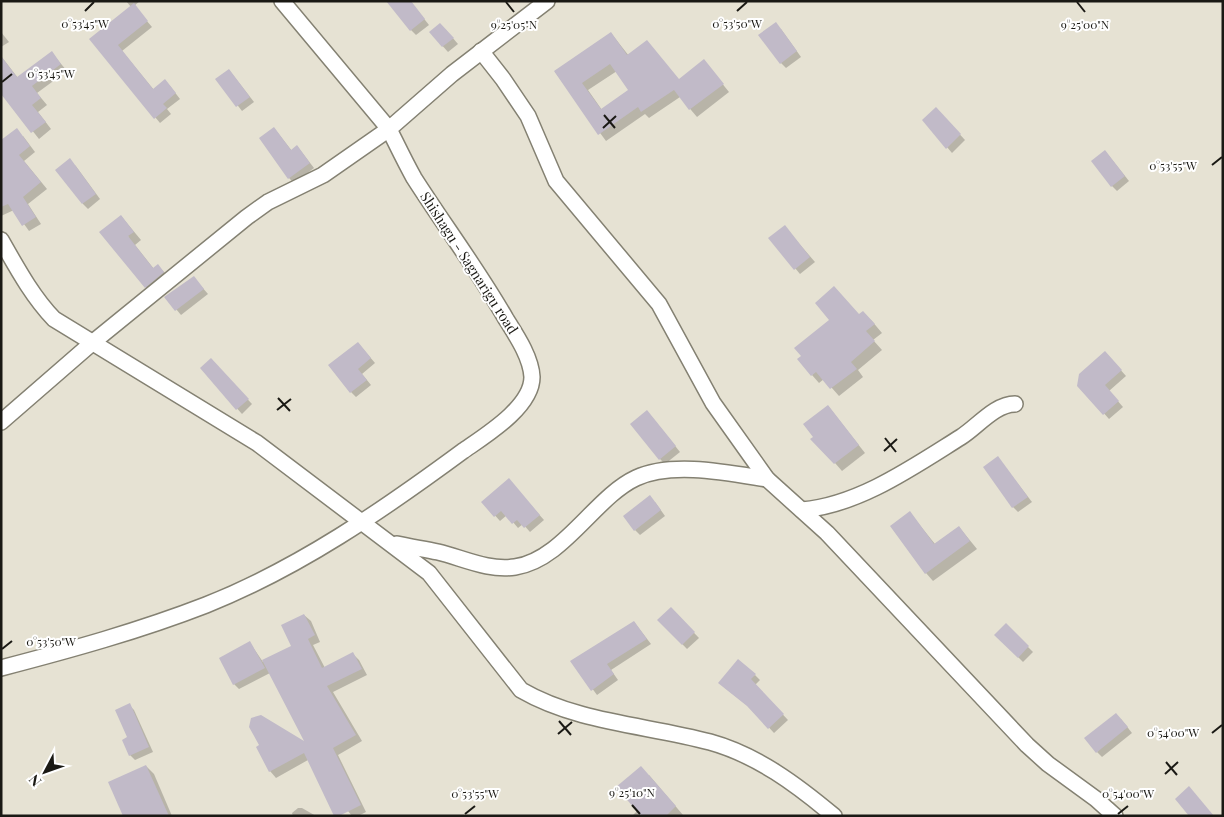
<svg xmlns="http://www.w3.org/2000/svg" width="1224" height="817" viewBox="0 0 1224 817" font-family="'Playfair Display',serif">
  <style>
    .shadow { fill: #0003; fill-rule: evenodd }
    .building { fill: #c1bac8; fill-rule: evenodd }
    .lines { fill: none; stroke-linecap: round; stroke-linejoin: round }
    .street-casing { stroke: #848172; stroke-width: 18 }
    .street { stroke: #fff; stroke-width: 15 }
    .ticks { fill: none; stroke: #1a1914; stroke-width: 2 }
    .labels { text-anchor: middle; stroke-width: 4; stroke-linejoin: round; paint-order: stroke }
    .street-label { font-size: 14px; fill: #1a1914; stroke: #fff }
    .ticks-label { font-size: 12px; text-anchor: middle; fill: #1a1914; stroke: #fff; stroke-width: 4; stroke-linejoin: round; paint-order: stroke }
  </style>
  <rect width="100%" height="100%" fill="#e6e2d3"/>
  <!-- shadow -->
  <g class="shadow">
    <path d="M126,1H140L134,6L152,27L122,51L154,90L170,86L180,99L167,109L171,114L160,123L91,39L131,7Z"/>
    <path d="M410,1L429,25L416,35L411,30Z"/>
    <path d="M445,29L458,44L448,52L431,33Z"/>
    <path d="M781,29L801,57L786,68L781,63Z"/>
    <path d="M1,32L9,42L1,47Z"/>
    <path d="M611,33L629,56L679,80L704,61L729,92L697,117L680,97L649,118L645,114L606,141L555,72ZM617,71L630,90L602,110L588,90Z"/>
    <path d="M52,53L67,71L37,93L47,105L38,112L51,129L39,139L1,91V56L18,78Z"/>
    <path d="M229,70L254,102L242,111L217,79Z"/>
    <path d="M941,114L965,140L952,153L924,120Z"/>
    <path d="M274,128L292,151L297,146L314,168L294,183L289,178Z"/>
    <path d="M23,136L35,152L24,161L47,189L28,204L41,224L29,231L14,210L1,216V161Z"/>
    <path d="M1105,151L1129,181L1117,191L1112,186Z"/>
    <path d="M75,165L100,199L88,209L83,204Z"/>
    <path d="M121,216L141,240L135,245L154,269L158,266L166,274L153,295L146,287Z"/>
    <path d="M789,232L815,262L800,274L770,238Z"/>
    <path d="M194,278L208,294L181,315L166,297Z"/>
    <path d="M859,316L871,320L882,333L873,340L882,350L858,370L863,377L839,396L824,379L819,383L812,375Z"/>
    <path d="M358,343L375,363L362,374L371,385L356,397L351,392Z"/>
    <path d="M1110,358L1126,376L1109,391L1123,407L1109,419L1079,385Z"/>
    <path d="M211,360L252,404L242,414L201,368Z"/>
    <path d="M828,406L865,453L842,471L835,463Z"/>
    <path d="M651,416L680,452L665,464L660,459Z"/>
    <path d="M998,458L1032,502L1018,512L1013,507Z"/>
    <path d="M513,485L544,520L530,532L523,524L518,528L507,515L500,521L483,502Z"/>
    <path d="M655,502L665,516L640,535L635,530Z"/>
    <path d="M910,513L935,544L959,527L977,549L933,581L926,573Z"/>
    <path d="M671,609L699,638L687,649L659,620Z"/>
    <path d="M304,615L311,621L320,642L313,645L325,668L353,654L359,660L367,675L333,692L362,741L338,755L366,812L358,816H352L348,811L308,760L276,778L270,771L307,745L270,673L239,689L234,684L250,643L263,662L293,647Z"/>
    <path d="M634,622L651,644L611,670L618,680L597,695L572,661Z"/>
    <path d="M1006,625L1033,652L1023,662L996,635Z"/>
    <path d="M755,675L760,680L755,685L788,720L774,733L752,709L725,688Z"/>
    <path d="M129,705L134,710L153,752L135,760L130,755Z"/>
    <path d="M1121,719L1132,733L1102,757L1097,752Z"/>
    <path d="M146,766L154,774L172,816H124Z"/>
    <path d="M649,775L683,815L682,816H632L638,810Z"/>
    <path d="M298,808H302L316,816H293L292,813Z"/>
  </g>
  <!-- building -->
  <g class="building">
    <path d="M386,1H411L425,19L410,31Z"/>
    <path d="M134,3L148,21L118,45L153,89L165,79L176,93L163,104L167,108L154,119L89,39Z"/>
    <path d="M776,22L797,51L780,64L758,35Z"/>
    <path d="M440,23L454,38L442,47L429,32Z"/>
    <path d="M611,32L627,55L647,40L679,79L704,59L724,84L689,110L674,90L641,112L638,107L598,135L554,71ZM610,64L628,90L601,109L582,83Z"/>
    <path d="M52,51L61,64L32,86L41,98L32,105L46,122L31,133L1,94V56L17,77Z"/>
    <path d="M229,69L250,97L236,107L215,79Z"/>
    <path d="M936,107L961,134L946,149L922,120Z"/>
    <path d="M274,127L291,150L297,145L310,163L288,179L259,138Z"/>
    <path d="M17,128L30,146L19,155L41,182L23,197L36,217L22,226L8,204L1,207V140Z"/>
    <path d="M1105,150L1125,176L1111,187L1091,161Z"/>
    <path d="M70,158L96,194L82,204L55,170Z"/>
    <path d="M121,215L134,232L128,236L153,268L158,264L164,272L145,288L99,232Z"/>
    <path d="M785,225L810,257L794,270L768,238Z"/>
    <path d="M194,276L204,289L175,311L164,297Z"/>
    <path d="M834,286L859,314L863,311L875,324L866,331L875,341L851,362L857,369L830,389L816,372L811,376L797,359L801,356L794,348L829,320L815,303Z"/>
    <path d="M358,342L371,358L358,369L367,380L350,393L328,365Z"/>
    <path d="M1105,351L1122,370L1105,385L1119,401L1103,415L1077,386L1079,374Z"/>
    <path d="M211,358L249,399L236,410L200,368Z"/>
    <path d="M828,405L859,445L834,464L810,439L813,437L803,424Z"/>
    <path d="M647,410L676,446L659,460L630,424Z"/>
    <path d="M998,456L1028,497L1012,508L983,467Z"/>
    <path d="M509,478L540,515L524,528L517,520L512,524L501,511L494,517L481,502Z"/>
    <path d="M650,495L661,510L634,531L623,516Z"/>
    <path d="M910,511L934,544L959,526L970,541L925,574L890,526Z"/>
    <path d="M671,607L695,632L682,645L657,620Z"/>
    <path d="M304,614L315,635L308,639L322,668L353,652L362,669L327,686L356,735L333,748L361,805L339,816H334L304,753L269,772L256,747L259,745L249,727L251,718L261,715L304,741L262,660L291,646L281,625Z"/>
    <path d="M634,621L647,639L607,664L614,674L591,691L570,661Z"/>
    <path d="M1006,623L1029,646L1018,658L994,635Z"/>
    <path d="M250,641L265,668L233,685L219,658Z"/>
    <path d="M738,659L756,674L751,679L784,714L768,729L747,706L718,683Z"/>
    <path d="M130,703L149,747L129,756L122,740L127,737L115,710Z"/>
    <path d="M1116,713L1128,727L1096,753L1084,738Z"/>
    <path d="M146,765L169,816H123L108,782Z"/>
    <path d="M641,766L676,806L666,816H641L616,787Z"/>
    <path d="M1189,786L1214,816H1189L1175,799Z"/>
  </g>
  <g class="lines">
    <!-- street casing -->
    <g class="street-casing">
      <g id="street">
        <path d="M481,51L503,79L528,116L556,181L659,304L713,403L767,479L827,533L1027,745L1048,764L1096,799L1115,816"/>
        <path d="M1,240C17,268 32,296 54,319L257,443L429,573L521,690C578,723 647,725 710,742C757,755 797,785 834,816"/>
        <path d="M1,422L92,343L247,217L268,202L323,175L389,129L282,1"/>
        <path d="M802,510C859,505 913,467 961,437C977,427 995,404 1015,404"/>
        <path d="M397,544C410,547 424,549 438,552C463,558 488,571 515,567C563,560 595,497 636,478C672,461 729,473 767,479"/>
        <path d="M1,668C70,650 139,631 206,605C299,568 383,510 463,451C486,435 532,407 532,377C531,357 516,335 506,319C478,270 444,225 414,178C405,162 397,145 389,129L452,74L547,1"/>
      </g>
    </g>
    <!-- street -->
    <use href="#street" class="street"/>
  </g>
  <!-- ticks -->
  <path class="ticks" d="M506,2L514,12M1077,2L1085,12M85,11L94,2M737,11L747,2M2,82L12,74M604,115L615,128M603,128L616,116M1212,165L1222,157M278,398L290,411M277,410L291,399M885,438L896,452M884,451L897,439M2,649L12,641M559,721L571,735M1212,733L1222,725M558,734L572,722M1166,762L1177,775M1165,774L1178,762M632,805L640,814M465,814L475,806M1118,814L1128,806"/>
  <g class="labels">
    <!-- street labels -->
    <g class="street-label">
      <text transform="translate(469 263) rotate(57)" y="5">Shishagu - Sagnarigu road</text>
    </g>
  </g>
  <g class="ticks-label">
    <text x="85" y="28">0°53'45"W</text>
    <text x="737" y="28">0°53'50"W</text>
    <text x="514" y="29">9°25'05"N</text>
    <text x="1085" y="29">9°25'00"N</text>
    <text x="51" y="78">0°53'45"W</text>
    <text x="1173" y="170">0°53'55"W</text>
    <text x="51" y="646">0°53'50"W</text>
    <text x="1173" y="737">0°54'00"W</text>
    <text x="632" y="797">9°25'10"N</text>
    <text x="475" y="798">0°53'55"W</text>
    <text x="1128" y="798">0°54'00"W</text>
  </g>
  <!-- border -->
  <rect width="1224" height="817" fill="none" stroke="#1a1914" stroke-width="5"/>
  <!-- north arrow -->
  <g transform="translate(45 772) rotate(229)" stroke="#ffffff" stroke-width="4" paint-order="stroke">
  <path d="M0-4L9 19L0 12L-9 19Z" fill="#1a1914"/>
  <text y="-8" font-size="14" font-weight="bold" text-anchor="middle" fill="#1a1914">N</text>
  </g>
</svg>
